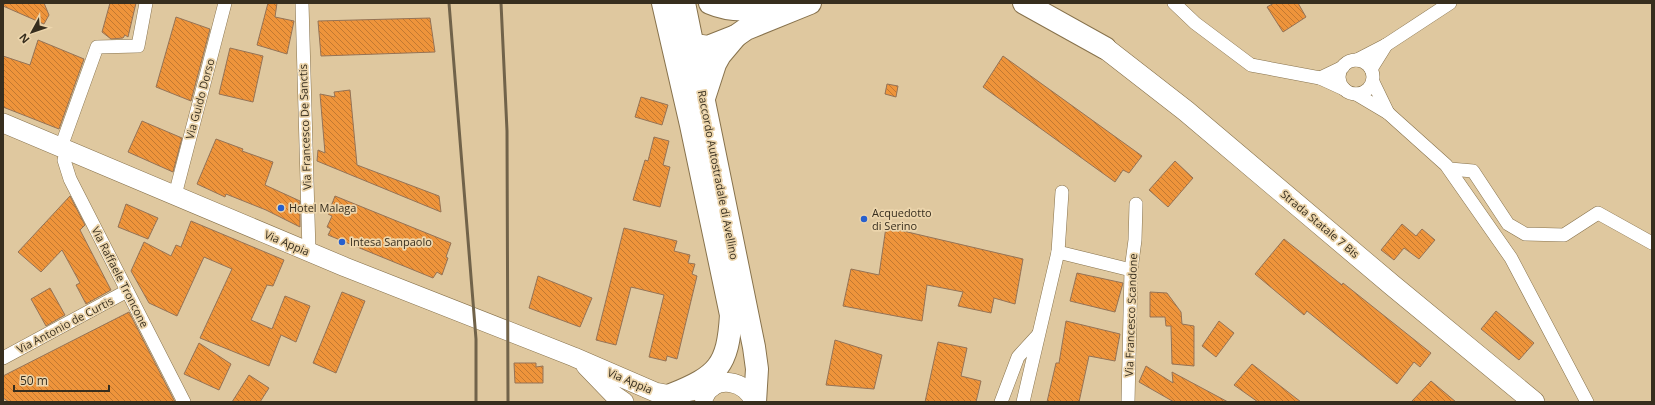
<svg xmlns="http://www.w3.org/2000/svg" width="1655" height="405" viewBox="0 0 1655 405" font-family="'Open Sans',sans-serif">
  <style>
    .building { fill: url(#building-back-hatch); stroke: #957356 }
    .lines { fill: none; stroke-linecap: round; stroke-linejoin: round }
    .street-casing { stroke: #87724c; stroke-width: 14 }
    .secondary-casing { stroke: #87724c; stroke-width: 20 }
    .primary-casing { stroke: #87724c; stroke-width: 22 }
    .highway-casing { stroke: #87724c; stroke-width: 24 }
    .street { stroke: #fff; stroke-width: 13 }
    .secondary { stroke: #fff; stroke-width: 19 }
    .primary { stroke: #fff; stroke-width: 21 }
    .highway { stroke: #fff; stroke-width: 22 }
    .rail { stroke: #71634a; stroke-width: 3 }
    .poi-dot { fill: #2760ce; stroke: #ecd5ac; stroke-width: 1.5 }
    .labels { text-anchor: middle; stroke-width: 3.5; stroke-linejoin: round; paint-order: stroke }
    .street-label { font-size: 11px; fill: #372e1e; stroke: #ecd5ac }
    .poi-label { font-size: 11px; fill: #372e1e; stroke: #ecd5ac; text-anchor: start }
  </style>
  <defs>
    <pattern id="building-back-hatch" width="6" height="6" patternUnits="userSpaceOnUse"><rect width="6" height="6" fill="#ee943b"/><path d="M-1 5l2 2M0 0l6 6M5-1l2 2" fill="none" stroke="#c27931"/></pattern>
  </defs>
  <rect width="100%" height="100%" fill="#dfc89f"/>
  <!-- building -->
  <g class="building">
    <path d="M3,3H44L49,15L44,24L3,6Z"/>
    <path d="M110,3H136L128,37L125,35L123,38L111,39L102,32Z"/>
    <path d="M268,3H277L275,17L294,21L287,54L257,45Z"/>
    <path d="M1274,3H1298L1306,17L1283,32L1267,7Z"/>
    <path d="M176,17L210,29L191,101L156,87Z"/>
    <path d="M430,18L435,52L321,56L318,21Z"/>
    <path d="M38,40L84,59L59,129L3,107V56L30,65Z"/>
    <path d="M230,48L263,56L253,102L219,94Z"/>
    <path d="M1003,56L1142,156L1129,173L1123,170L1115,182L983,87Z"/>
    <path d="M887,84L898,86L896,97L885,94Z"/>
    <path d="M350,90L357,165L439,196L441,212L317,161L318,150L325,153L320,94L335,97L334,92Z"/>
    <path d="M641,97L668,105L662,125L635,117Z"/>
    <path d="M142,121L182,138L173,172L128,152Z"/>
    <path d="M654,137L669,141L663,165L670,167L660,207L633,200L645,160L648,161Z"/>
    <path d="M216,139L243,149L242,151L273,162L265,185L300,201V227L266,210L226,194L225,197L197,184Z"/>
    <path d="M1175,161L1193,178L1168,207L1149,190Z"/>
    <path d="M70,196L85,225L80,230L111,290L86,304L76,285L80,283L62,250L41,272L18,252Z"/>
    <path d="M335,196L451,243L446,257L448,258L442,275L437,272L433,278L328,235L331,229L327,227L332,216L328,214Z"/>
    <path d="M126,204L158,218L148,239L118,227Z"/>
    <path d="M191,221L284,260L273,286L267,285L251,320L272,329L285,296L310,306L296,342L281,335L269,366L200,338L232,269L204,257L177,316L149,303L131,271L144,242L171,256L176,245L181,247Z"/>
    <path d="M1402,224L1416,236L1422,229L1435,240L1419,259L1404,248L1394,260L1381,250Z"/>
    <path d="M886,227L1023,259L1015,304L994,298L991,313L958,306L963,292L927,285L922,321L843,306L851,269L879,275Z"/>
    <path d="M624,228L677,241L674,251L690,255L688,263L695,264L692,274L697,276L677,359L667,356L666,361L649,357L664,295L631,287L616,345L596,340Z"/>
    <path d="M1284,239L1342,285L1343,283L1431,353L1420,367L1414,362L1397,384L1307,311L1304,315L1255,274Z"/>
    <path d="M1077,273L1123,283L1115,312L1070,301Z"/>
    <path d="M538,276L592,298L580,327L529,308Z"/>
    <path d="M50,288L65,315L46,326L31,299Z"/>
    <path d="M342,292L365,301L336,373L313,363Z"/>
    <path d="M1150,292L1167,293L1181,312L1182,324L1194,326V366L1172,364L1171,326H1166L1165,317H1150Z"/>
    <path d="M1496,311L1534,343L1519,360L1481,329Z"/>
    <path d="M129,312L175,402H9L3,398V376Z"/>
    <path d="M1066,321L1120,334L1115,361L1089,356L1079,402H1047L1056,363H1059Z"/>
    <path d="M1219,321L1234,333L1216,357L1202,346Z"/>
    <path d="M835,340L882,355L874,389L826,385Z"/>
    <path d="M938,342L967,348L961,376L981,381L976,402H925Z"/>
    <path d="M199,343L231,364L219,390L184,374Z"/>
    <path d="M514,363H536V367L543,366V383H515Z"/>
    <path d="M1252,364L1301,402H1258L1234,385Z"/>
    <path d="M1146,366L1173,383L1172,372L1228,402H1174L1139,382Z"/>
    <path d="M249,375L269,388L260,402H232Z"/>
    <path d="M1431,381L1456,402H1411Z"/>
  </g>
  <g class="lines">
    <!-- street casing -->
    <g class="street-casing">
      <g id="street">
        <path d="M302,3L309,252"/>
        <path d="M1174,3L1195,23L1251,65L1320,78"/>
        <path d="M1386,45L1450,3"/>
        <path d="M1357,60L1386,45L1371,69"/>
        <circle cx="1356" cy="77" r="17"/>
        <path d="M1343,67L1320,78L1344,89"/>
        <path d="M1373,82L1388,113"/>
        <path d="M1356,94L1388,113L1446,165L1511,258L1587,402"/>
        <path d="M61,147L97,47L138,46L146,3"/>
        <path d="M67,150L64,160L70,179L184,402"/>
        <path d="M1450,169L1473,171L1508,224L1525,234L1564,235L1598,213L1652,243"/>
        <path d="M175,195L225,3"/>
        <path d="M1058,252L1131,270"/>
        <path d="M3,358L127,291"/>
        <path d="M1001,402L1018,357L1038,335"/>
        <path d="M1023,402L1058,252L1062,192"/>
        <path d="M1128,402L1131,270L1135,240L1136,204"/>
      </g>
    </g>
    <!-- secondary casing -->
    <g class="secondary-casing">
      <g id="secondary">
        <path d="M3,123L345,267L574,357L655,392L671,395L712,387"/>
        <path d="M586,366L614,395L624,402"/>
        <path d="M704,397C714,374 747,380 754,402"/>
      </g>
    </g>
    <!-- primary casing -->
    <g class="primary-casing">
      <path id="primary" d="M1105,48L1186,111L1392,285L1534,402"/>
    </g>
    <!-- highway casing -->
    <g class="highway-casing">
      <g id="highway">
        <path d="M663,3L691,125L731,315C728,366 718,376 671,395"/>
        <path d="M684,3L754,347L757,369L755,402"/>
        <path d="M710,3C733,13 757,10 781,4"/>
        <path d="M1024,3L1105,48"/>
        <path d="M680,39L688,44L708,47L736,36L746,29L810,3"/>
        <path d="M704,98L715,64L720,55L736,36"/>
      </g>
    </g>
    <!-- street -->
    <use href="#street" class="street"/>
    <!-- secondary -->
    <use href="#secondary" class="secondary"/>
    <!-- primary -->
    <use href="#primary" class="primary"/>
    <!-- highway -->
    <use href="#highway" class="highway"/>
    <!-- rail -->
    <g class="rail">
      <path d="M449,3L476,339V402"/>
      <path d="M501,3L507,131L508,402"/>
    </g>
  </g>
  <!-- markers -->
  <g class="poi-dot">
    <circle cx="281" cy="208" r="4"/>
    <circle cx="864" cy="219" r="4"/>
    <circle cx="342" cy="242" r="4"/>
  </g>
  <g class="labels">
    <!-- street labels -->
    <g class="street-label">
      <text transform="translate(200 99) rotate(-75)" y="4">Via Guido Dorso</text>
      <text transform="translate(305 127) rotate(-92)" y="4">Via Francesco De Sanctis</text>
      <text transform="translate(718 175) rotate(79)" y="4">Raccordo Autostradale di Avellino</text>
      <text transform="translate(1320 224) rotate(40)" y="4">Strada Statale 7 Bis</text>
      <text transform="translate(287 243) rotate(23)" y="4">Via Appia</text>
      <text transform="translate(120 277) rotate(63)" y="4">Via Raffaele Troncone</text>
      <text transform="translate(1131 315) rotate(-88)" y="4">Via Francesco Scandone</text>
      <text transform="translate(65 325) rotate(-28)" y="4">Via Antonio de Curtis</text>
      <text transform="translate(630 381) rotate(23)" y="4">Via Appia</text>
    </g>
    <!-- poi labels -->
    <g class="poi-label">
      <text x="289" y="212">Hotel Malaga</text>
      <text x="872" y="217">Acquedotto<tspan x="872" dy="13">di Serino</tspan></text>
      <text x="350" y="246">Intesa Sanpaolo</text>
    </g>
  </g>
  <!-- border -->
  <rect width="1655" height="405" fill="none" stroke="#372e1e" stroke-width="8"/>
  <!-- north arrow -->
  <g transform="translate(32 32) rotate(230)" stroke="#ecd5ac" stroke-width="3" paint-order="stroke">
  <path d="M0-3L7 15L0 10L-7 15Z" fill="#372e1e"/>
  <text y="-6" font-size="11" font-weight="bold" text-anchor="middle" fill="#372e1e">N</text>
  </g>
  <!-- scale -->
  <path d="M14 385v6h95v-6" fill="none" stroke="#372e1e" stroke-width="2"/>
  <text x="20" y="385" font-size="12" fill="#372e1e" stroke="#ecd5ac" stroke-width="3" paint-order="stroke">50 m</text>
</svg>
